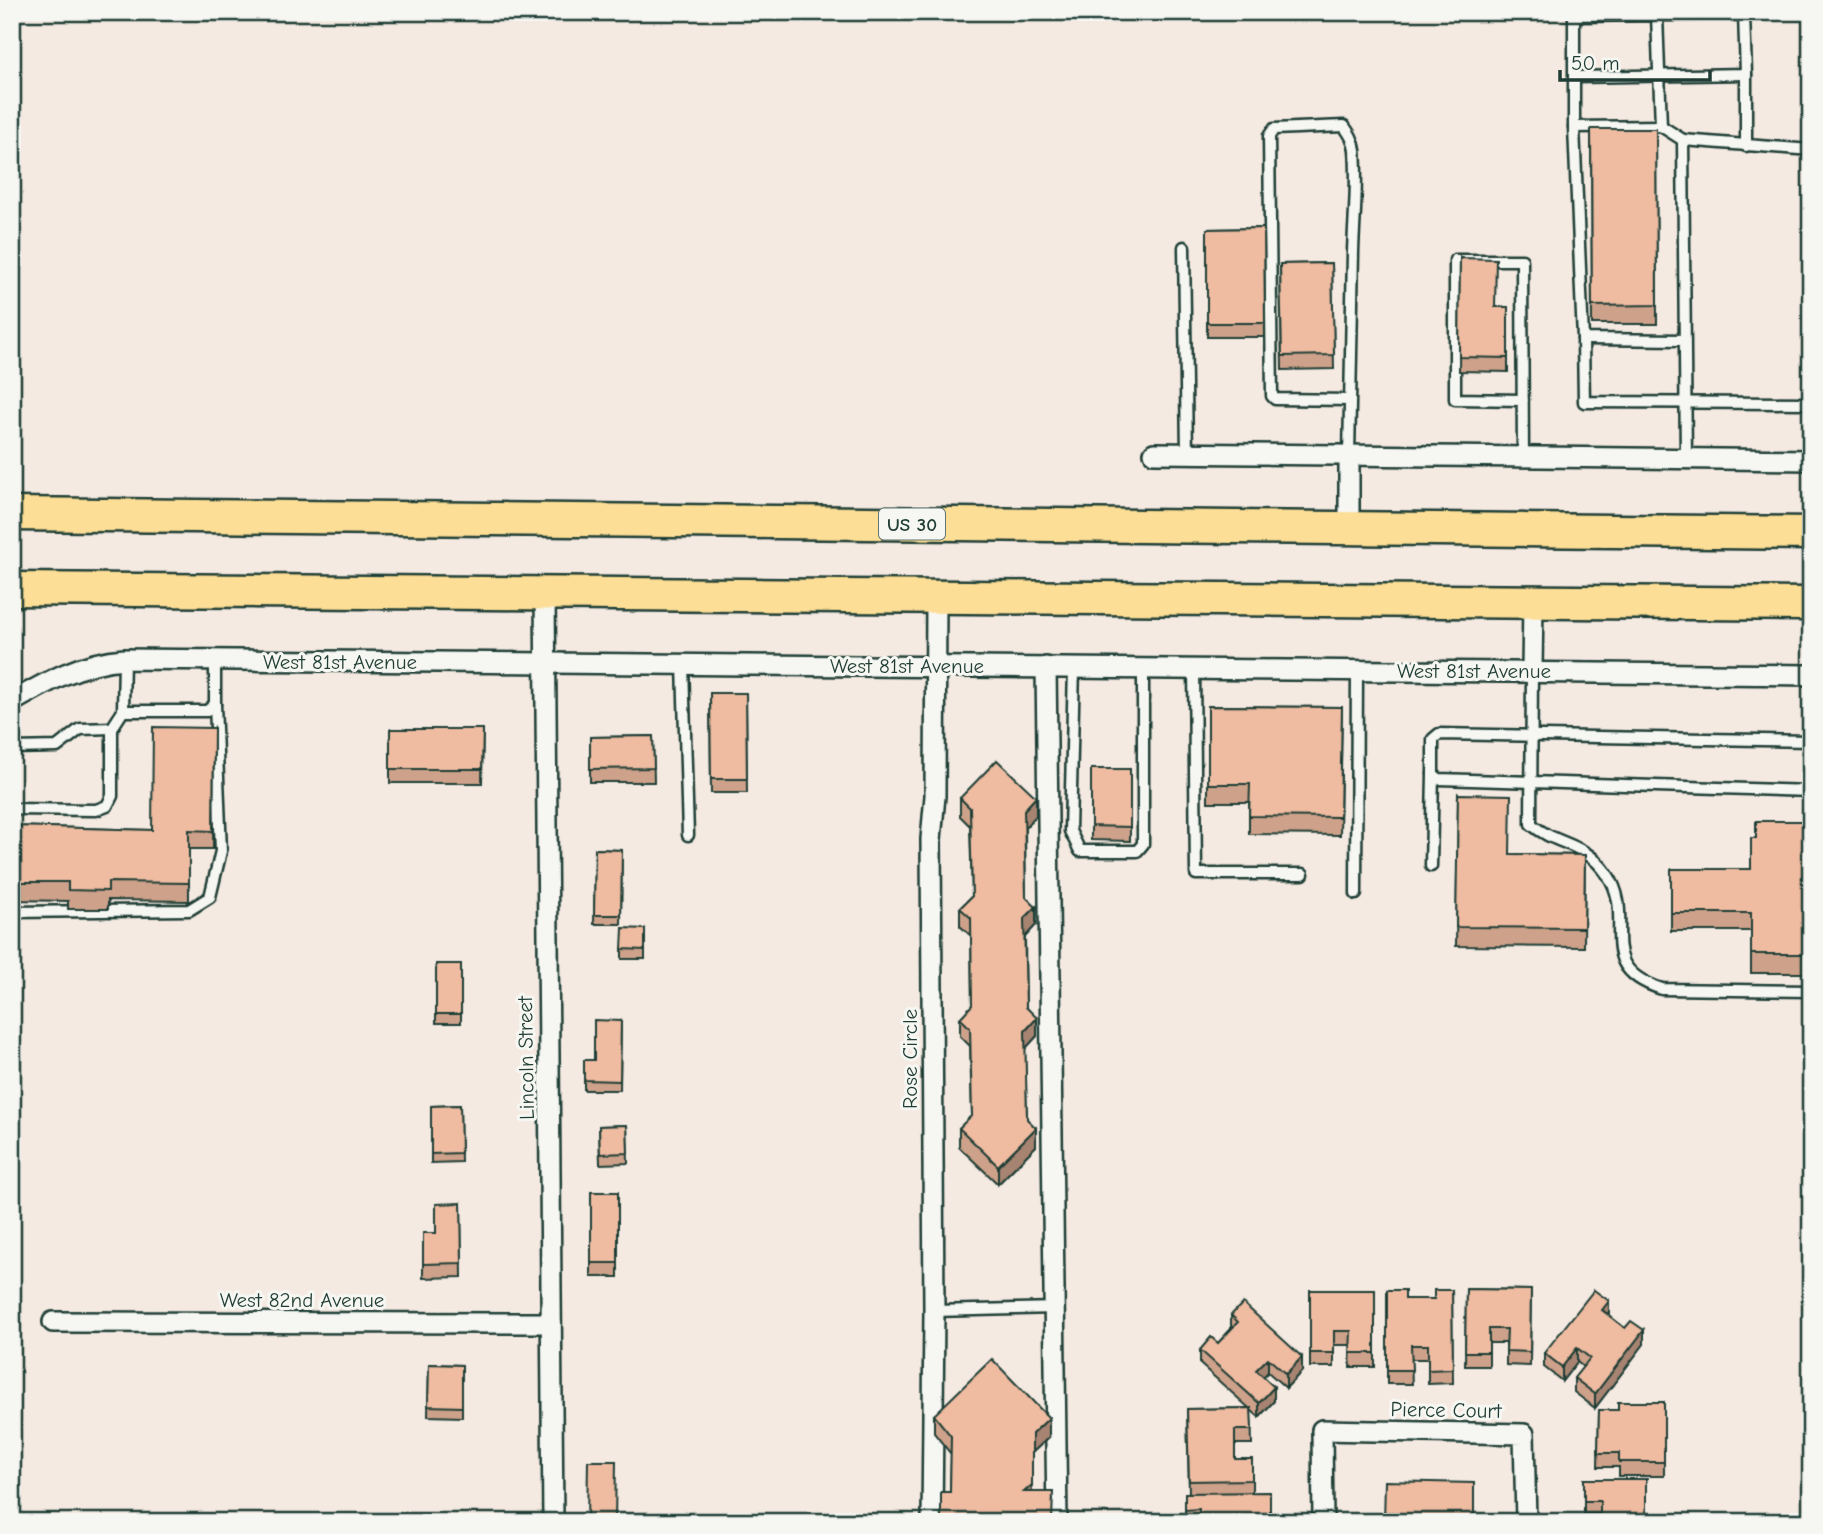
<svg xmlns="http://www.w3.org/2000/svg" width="1823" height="1534" viewBox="0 0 1823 1534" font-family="'Comic Neue',sans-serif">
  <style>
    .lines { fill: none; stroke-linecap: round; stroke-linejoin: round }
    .service-casing { stroke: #1f3d34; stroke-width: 15 }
    .minor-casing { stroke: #1f3d34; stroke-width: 24 }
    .primary-casing { stroke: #1f3d34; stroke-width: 37 }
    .service { stroke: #f6f6f2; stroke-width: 10 }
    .minor { stroke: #f6f6f2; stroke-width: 19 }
    .primary { stroke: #fdde96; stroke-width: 32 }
    .wall { fill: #cea18a; stroke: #1f3d34; stroke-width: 2 }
    .shaded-wall { fill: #a78371; stroke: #1f3d34; stroke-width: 2 }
    .building { fill: #efbba1; stroke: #1f3d34; stroke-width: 2 }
    .labels { text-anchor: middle; stroke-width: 6; stroke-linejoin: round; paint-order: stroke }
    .shield { fill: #f6f6f2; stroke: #60746d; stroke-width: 2 }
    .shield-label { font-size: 19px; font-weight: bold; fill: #1f3d34 }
    .street-label { font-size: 21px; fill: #1f3d34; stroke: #f6f6f2 }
  </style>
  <rect width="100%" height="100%" fill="#f5eae2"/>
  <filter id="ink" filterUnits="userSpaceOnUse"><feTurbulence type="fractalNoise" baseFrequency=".0143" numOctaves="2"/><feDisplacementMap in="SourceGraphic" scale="14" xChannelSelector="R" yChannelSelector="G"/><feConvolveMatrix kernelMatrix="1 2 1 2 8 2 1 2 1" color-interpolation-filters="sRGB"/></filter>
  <g filter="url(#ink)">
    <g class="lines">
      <!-- service casing -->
      <g class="service-casing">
        <g id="service">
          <path d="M1575,77L1746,74L1744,14L1657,15"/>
          <path d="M1574,127V16L1657,15L1661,126"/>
          <path d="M1683,140L1811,150"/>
          <path d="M1746,146V74"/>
          <path d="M1184,247L1187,454"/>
          <path d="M1583,339L1584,402L1811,403"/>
          <path d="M1685,340L1583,339L1574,127L1661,126L1683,140C1684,247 1685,353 1686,459"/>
          <path d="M1523,400L1455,399V260H1522L1523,458"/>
          <path d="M1349,456C1350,388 1352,320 1353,252C1354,218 1358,183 1355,150C1354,140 1349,133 1344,126L1274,129L1269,136L1272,396L1275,399L1350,400"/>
          <path d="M683,664L688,835"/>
          <path d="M1074,667L1070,831L1080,851H1137L1143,844V668"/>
          <path d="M1194,668L1196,874H1303"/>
          <path d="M1532,671L1531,824C1558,847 1583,840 1607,874C1639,919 1589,966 1662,989L1811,991"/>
          <path d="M123,711H207L215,704V660"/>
          <path d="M1811,741L1439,734L1433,739V774L1439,779L1811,791"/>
          <path d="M12,748L57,747L80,729L112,728"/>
          <path d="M12,809L96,810L107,806L112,796V728L123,711L124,659"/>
          <path d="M1431,866L1433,774"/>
          <path d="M1356,894L1357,670"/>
          <path d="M12,912L189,910L210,897L221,851L215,704"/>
          <path d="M934,1311L1054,1308"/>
        </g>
      </g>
      <!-- minor casing -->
      <g class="minor-casing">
        <g id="minor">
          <path d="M1154,453L1811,460"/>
          <path d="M1349,456V528"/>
          <path d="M545,593L553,1522"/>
          <path d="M1046,667L1057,1522"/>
          <path d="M1532,670L1533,602"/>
          <path d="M12,702C48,681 82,662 124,659L1811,675"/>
          <path d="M53,1322L551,1323"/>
          <path d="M932,1522L934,1311L931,839L935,796L936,597"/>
          <path d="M1323,1522L1322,1430L1524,1434L1526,1522"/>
        </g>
      </g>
      <!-- primary casing -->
      <g class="primary-casing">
        <g id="primary">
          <path d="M12,514L1811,533"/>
          <path d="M12,589L1811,604"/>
        </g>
      </g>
      <!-- service -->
      <use href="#service" class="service"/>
      <!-- minor -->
      <use href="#minor" class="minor"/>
      <!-- primary -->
      <use href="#primary" class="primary"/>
    </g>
    <!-- wall -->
    <g class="wall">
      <path d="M1591,129H1656L1657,324H1592Z"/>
      <path d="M1264,228L1265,337H1207V229Z"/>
      <path d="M1460,258L1495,307H1508V372L1459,371Z"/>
      <path d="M1332,263L1334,369L1282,370L1280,264Z"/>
      <path d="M710,693H746L747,793H711Z"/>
      <path d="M1208,706L1342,707L1340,835L1249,834V802H1208Z"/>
      <path d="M214,728L213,849H189V901L108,900V909H68V901L12,900V826L152,830Z"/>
      <path d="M390,729H483L482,783H390Z"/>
      <path d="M653,736L654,782H590V737Z"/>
      <path d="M1091,769H1130V841L1091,840Z"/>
      <path d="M1458,794L1510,854L1585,855L1584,947L1456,946Z"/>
      <path d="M960,798L1036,816L1025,828L1026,897L1036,925L1025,937L1026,1007L1037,1036L1025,1049L1027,1119L1036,1146L998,1184L959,1147V1128L972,1116L970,1046L960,1036V1018L972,1006L971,936L960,926V908L972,896L970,826L960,816Z"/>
      <path d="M1811,821V973H1751V931H1671V869H1751L1756,838Z"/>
      <path d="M595,849L622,850L621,924H594Z"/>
      <path d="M645,929V959H622V949Z"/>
      <rect x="436" y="964" width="25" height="59"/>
      <path d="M621,1021L620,1090H584V1060H594Z"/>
      <path d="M460,1105L461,1162L431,1163V1106Z"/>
      <path d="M627,1125L628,1163L600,1164L599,1126Z"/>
      <rect x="591" y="1192" width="27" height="85"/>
      <path d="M461,1203L462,1277L423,1278V1233H436Z"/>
      <path d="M1466,1289L1531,1290L1530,1366L1506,1365V1343H1489V1366H1465Z"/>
      <path d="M1310,1290H1375V1367H1350L1351,1345H1334V1367H1310Z"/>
      <path d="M1387,1290L1405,1299H1434L1452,1290L1453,1383L1428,1384V1359H1411L1412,1384H1387Z"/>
      <path d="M1231,1315L1302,1371L1286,1388L1268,1372L1263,1377L1274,1401L1259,1417L1251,1410L1252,1444H1235V1459H1252V1493L1270,1492V1522H1185V1493H1189L1187,1409L1249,1408L1200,1364V1350L1218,1343L1231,1329Z"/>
      <path d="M1609,1316L1644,1344L1595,1408L1574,1392V1378L1583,1367L1577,1362L1562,1381L1544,1367V1353Z"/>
      <path d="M429,1364L462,1365V1417L428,1416Z"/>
      <path d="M1664,1402V1476H1619V1467H1598L1599,1410H1618Z"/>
      <path d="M934,1415L1049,1437L1032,1453L950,1492L951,1454L934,1433Z"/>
      <path d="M1584,1479H1646L1600,1514H1584Z"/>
    </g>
    <!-- shaded-wall -->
    <g class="shaded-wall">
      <path d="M1036,797V816L1024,828V810Z"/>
      <path d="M1036,907V925L1024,938V919Z"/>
      <path d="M1037,1018V1036L1025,1049V1031Z"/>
      <path d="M1036,1128V1146L998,1184V1166Z"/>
      <path d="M1609,1301V1315L1602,1310Z"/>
      <path d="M1644,1330V1344L1595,1408V1394Z"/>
      <path d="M1577,1348V1362L1562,1381V1367Z"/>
      <path d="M1302,1357V1371L1286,1388V1374Z"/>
      <path d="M1268,1358V1372L1256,1384V1370Z"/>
      <path d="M1274,1387V1401L1259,1417V1403Z"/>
      <path d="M1049,1418V1437L1032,1453V1503L1024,1492L1032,1434Z"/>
    </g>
    <!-- building -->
    <g class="building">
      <path d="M1591,129H1656L1657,305L1592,306Z"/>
      <path d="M1264,228L1265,323H1207V229Z"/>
      <path d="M1460,258L1496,259L1495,307H1508V358L1459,357Z"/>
      <path d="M1332,263L1334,355L1282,356L1280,264Z"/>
      <path d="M710,693H746L747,779H711Z"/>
      <path d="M1208,706L1342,707L1340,817L1249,816L1250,784H1208Z"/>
      <path d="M153,727L214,728L213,831L189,830V883L108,882V891L68,890V882H12V826L152,830Z"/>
      <path d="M390,729H483L482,769H390Z"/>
      <path d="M653,736L654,768L590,769V737Z"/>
      <path d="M997,760L1036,797L1024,810L1026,897L1036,907L1024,919L1026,1007L1037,1018L1025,1031L1027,1119L1036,1128L998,1166L959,1128L972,1115L970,1028L960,1018L972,1005L971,918L960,908L972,896L970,808L960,798Z"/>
      <path d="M1091,769H1130V827L1091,826Z"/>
      <path d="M1458,794L1511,795L1510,854L1585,855L1584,928L1456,927Z"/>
      <path d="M1756,821H1811V954H1751V913H1671V869H1751V838H1756Z"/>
      <path d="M595,849L622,850L621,915H594Z"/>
      <path d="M623,928L645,929V950L622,949Z"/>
      <rect x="436" y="964" width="25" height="50"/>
      <path d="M594,1020L621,1021L620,1081L584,1080V1060H594Z"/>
      <path d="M460,1105L461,1153L431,1154V1106Z"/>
      <path d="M627,1125L628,1153L600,1154L599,1126Z"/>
      <rect x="591" y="1192" width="27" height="71"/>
      <path d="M461,1203L462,1263L423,1264V1233H436V1204Z"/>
      <path d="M1466,1289L1531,1290L1530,1352L1506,1351L1507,1329H1489V1352H1465Z"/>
      <path d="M1310,1290H1375V1353H1350L1351,1331H1334V1353H1310Z"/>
      <path d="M1387,1290H1405V1299H1434V1290H1452L1453,1369L1428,1370V1345H1411L1412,1370H1387Z"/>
      <path d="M1594,1290L1609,1301L1602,1310L1625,1328L1631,1321L1644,1330L1595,1394L1574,1378L1590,1358L1577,1348L1562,1367L1544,1353Z"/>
      <path d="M1243,1303L1302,1357L1286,1374L1268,1358L1256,1370L1274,1387L1259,1403L1200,1350L1211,1337L1218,1343L1238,1322L1231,1315Z"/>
      <path d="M992,1359L1049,1418L1032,1434V1485L1024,1492H1053L1052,1522H941V1492H950L951,1436L934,1415Z"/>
      <path d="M429,1364L462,1365V1407L428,1406Z"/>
      <path d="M1618,1402H1664V1462H1619V1453H1598L1599,1410H1618Z"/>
      <path d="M1251,1408L1252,1430H1235V1459H1252V1480L1189,1481L1187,1409Z"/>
      <path d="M588,1461H616L615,1522H587Z"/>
      <path d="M1584,1479H1646V1522H1600V1501H1584Z"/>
      <path d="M1385,1481L1474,1483V1522H1384Z"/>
      <path d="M1270,1492V1515H1245V1522H1199V1509L1185,1510V1493Z"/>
    </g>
  </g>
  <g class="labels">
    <!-- shield labels -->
    <rect class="shield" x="879" y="508.5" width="66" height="31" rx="5"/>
    <g class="shield-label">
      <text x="912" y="531">US 30</text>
    </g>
    <!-- street labels -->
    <g class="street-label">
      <text x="340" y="669">West 81st Avenue</text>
      <text x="907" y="673">West 81st Avenue</text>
      <text x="1474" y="678">West 81st Avenue</text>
      <text transform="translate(526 1058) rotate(-91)" y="7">Lincoln Street</text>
      <text transform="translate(910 1059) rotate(-90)" y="7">Rose Circle</text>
      <text x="302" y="1307">West 82nd Avenue</text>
      <text transform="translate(1446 1410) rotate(1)" y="7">Pierce Court</text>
    </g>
  </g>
  <!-- margin -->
  <rect width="1823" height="1534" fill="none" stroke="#f6f6f2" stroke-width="42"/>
  <rect x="21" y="21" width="1781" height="1492" fill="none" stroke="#1f3d34" stroke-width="2.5" filter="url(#ink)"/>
  <!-- scale -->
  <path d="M1560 70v10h150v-10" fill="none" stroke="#1f3d34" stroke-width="3.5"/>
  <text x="1571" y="70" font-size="21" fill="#1f3d34" stroke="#f6f6f2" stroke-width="5" paint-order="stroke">50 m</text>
</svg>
